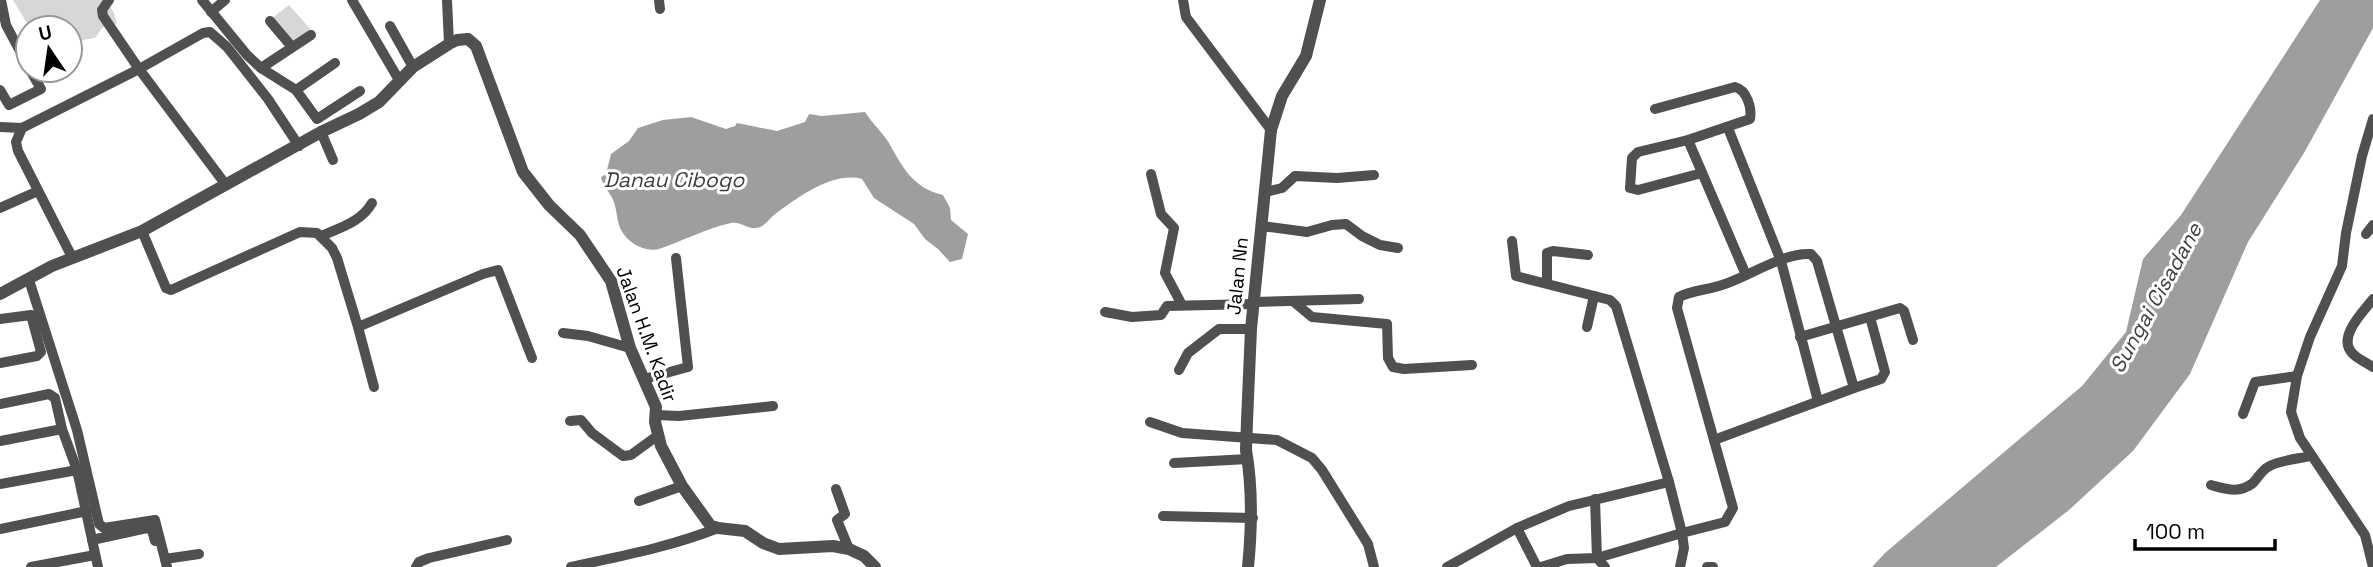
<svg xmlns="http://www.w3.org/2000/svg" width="2373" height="567" viewBox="0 0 2373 567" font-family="'Space Grotesk',sans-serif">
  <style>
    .green { fill: #d7d7d7 }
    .water { fill: #9e9e9e }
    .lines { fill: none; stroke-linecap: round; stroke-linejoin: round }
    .minor { stroke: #505050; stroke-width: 10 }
    .tertiary { stroke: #505050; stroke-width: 12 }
    .tertiary-bridge { stroke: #505050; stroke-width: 12 }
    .labels { text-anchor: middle; stroke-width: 6; stroke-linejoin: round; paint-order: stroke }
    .street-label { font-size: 19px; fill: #000; stroke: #fff }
    .water-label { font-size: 21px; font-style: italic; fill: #3f3f3f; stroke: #fff }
  </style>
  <rect width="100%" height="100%" fill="#fff"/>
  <!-- green -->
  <g class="green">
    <path d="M13,0H105L113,11L117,23L114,26C102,24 102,29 95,38L70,42V28H30Z"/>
    <path d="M289,5L312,31L293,43L271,19Z"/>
  </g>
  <!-- water -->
  <g class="water">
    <path d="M2320,0H2373V28L2304,153L2248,242L2190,374L2133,451L2069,510L1996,567H1872L1885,553L2082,386L2126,332L2143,259L2181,215Z"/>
    <path d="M865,112C872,123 882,132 889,143C903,168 913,188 943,195L950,208L951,220L968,234L962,259L950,262L938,249L925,239L914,224L874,198L862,179C832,171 797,198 774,215C770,218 766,224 762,226C750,233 743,221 731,223C707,228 683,241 659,249C644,252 629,244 621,230C617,222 617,211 614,202C611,193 603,187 601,177L606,174L611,154L629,141L638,128L663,120L691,117L726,129L735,126L737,123L777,131L805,122L809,114L822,116Z"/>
  </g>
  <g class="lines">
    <!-- minor -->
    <g class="minor">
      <path d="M1,0L6,25L28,66"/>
      <path d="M109,0L102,10L103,16L139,69L226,185"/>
      <path d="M202,0L247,55L261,68L296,90L317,119L360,91"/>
      <path d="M352,0L399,80"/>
      <path d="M447,0L449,44"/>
      <path d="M659,0L660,9"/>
      <path d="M1183,0L1186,17L1271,130"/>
      <path d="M211,12L225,0"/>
      <path d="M270,21L292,47"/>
      <path d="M390,26L413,67"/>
      <path d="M261,68L311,35"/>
      <path d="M0,90L9,105L41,89L30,70"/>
      <path d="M296,90L335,63"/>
      <path d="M1655,109L1735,87C1747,90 1752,108 1750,119L1688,140L1638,152L1632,158L1630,188L1638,190L1702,173"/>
      <path d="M0,127L22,128"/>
      <path d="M1728,128L1781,261L1818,401"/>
      <path d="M321,132L333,160"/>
      <path d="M1688,140L1746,275"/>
      <path d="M1151,174L1161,214L1174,228L1165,273L1182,305"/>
      <path d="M1265,192L1282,188L1295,176L1337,178L1374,175"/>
      <path d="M0,208L38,191"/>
      <path d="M1262,226L1307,232L1332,225L1346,224L1362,236L1380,245L1398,248"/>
      <path d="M142,231L166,288L171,290L300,232L317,233L332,248L337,258L358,327L483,274L498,270L532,358"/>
      <path d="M2366,234L2373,225"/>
      <path d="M322,236C341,227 361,222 372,203"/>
      <path d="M72,257L18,151L16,142L22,128L139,69L203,33L210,32L227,47L268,99L299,146"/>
      <path d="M29,280L77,430L99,524L104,528L155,520L167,567"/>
      <path d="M1547,283V253L1553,251L1588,255"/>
      <path d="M2373,299C2363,312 2336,338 2353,354C2358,359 2367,363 2373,367"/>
      <path d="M1254,302L1359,299"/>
      <path d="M1294,302L1312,317L1387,324L1388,358L1393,367L1404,369L1472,365"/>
      <path d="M1105,312L1132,317L1161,315L1167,306L1253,304"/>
      <path d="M0,319L31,315L41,352L37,356L0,363"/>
      <path d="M358,327L374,387"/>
      <path d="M1587,327L1594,296"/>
      <path d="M563,333L588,336L630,348"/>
      <path d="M1800,337L1900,308L1904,311L1913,340"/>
      <path d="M1179,370L1188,353L1219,329H1251"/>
      <path d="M644,379L688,367L676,258"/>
      <path d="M0,404L49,394L55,398L62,429L77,470L98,567"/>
      <path d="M2243,414L2255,382L2297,376"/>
      <path d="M656,415L679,416L773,406"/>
      <path d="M570,421L581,420L592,433L623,456L631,455L657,436"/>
      <path d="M1150,422L1182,433L1277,440L1312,458L1322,470L1368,544L1374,567"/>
      <path d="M1714,440L1854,388"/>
      <path d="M0,441L62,429"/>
      <path d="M1174,463L1248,459"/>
      <path d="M0,484L77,470"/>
      <path d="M2211,485C2226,489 2239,494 2253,483C2258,478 2261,471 2268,467C2279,460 2298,459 2311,456"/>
      <path d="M836,489L845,514L837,520L849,549"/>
      <path d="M1595,499L1597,558L1605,567"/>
      <path d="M639,501L682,486"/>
      <path d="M1163,516L1253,518"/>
      <path d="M1517,528L1537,567"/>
      <path d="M0,529L87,511"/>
      <path d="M92,540L147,528L152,530L155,541"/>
      <path d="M165,559L199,554"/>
      <path d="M31,567L95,555"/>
      <path d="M416,567L419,562L429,558L507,540"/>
      <path d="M571,567C621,556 670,547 718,528"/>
      <path d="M1447,567L1517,528L1569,506L1669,482L1616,306L1610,300L1516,276L1512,241"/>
      <path d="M1541,567L1567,559L1597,558L1682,533L1669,482"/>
      <path d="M1680,567L1684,548L1682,533L1725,522L1733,508L1677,308L1679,297C1692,290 1708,290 1722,285C1748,277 1784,252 1811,254L1817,261L1854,388L1881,379L1885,372L1870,317"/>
      <path d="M1707,567H1713"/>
      <path d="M2373,567L2365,535L2300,438L2291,412L2297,376L2310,337L2342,266L2346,233L2362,156L2373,119"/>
    </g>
    <!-- tertiary -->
    <g class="tertiary">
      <path d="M0,294L52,266L142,231L321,132L359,114L379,102L413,67L449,44L457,40L468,39L476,46L523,172L549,205L580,235L611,281L630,348L656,407L655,422L661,446L682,486L710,525L718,528L745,531L763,543L779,549L833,546L849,549L864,556L875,567"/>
      <path d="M1247,421L1251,329L1271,130L1282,96L1306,56L1320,0"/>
      <path d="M1246,450C1253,490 1252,527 1248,567"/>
    </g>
    <!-- tertiary-bridge -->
    <path class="tertiary-bridge" d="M1246,450L1247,421"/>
  </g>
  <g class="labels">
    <!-- street labels -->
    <g class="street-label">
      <text transform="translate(1237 276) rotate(-84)" y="7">Jalan Nn</text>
      <text transform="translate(647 334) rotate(70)" y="7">Jalan H.M. Kadir</text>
    </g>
    <!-- water labels -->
    <g class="water-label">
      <text x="674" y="187">Danau Cibogo</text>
      <text transform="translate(2156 298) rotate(-61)" y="7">Sungai Cisadane</text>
    </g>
  </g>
  <!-- north arrow -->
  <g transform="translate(49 49) rotate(347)"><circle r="33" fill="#ffffff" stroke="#999999" stroke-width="2"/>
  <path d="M0-5L12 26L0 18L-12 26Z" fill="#000000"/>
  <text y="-10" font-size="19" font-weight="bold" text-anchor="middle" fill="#000000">U</text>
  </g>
  <!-- scale -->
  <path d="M2135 539v10h140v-10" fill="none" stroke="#000000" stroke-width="3.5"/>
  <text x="2146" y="539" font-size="21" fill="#000000" stroke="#ffffff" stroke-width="5" paint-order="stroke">100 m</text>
</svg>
